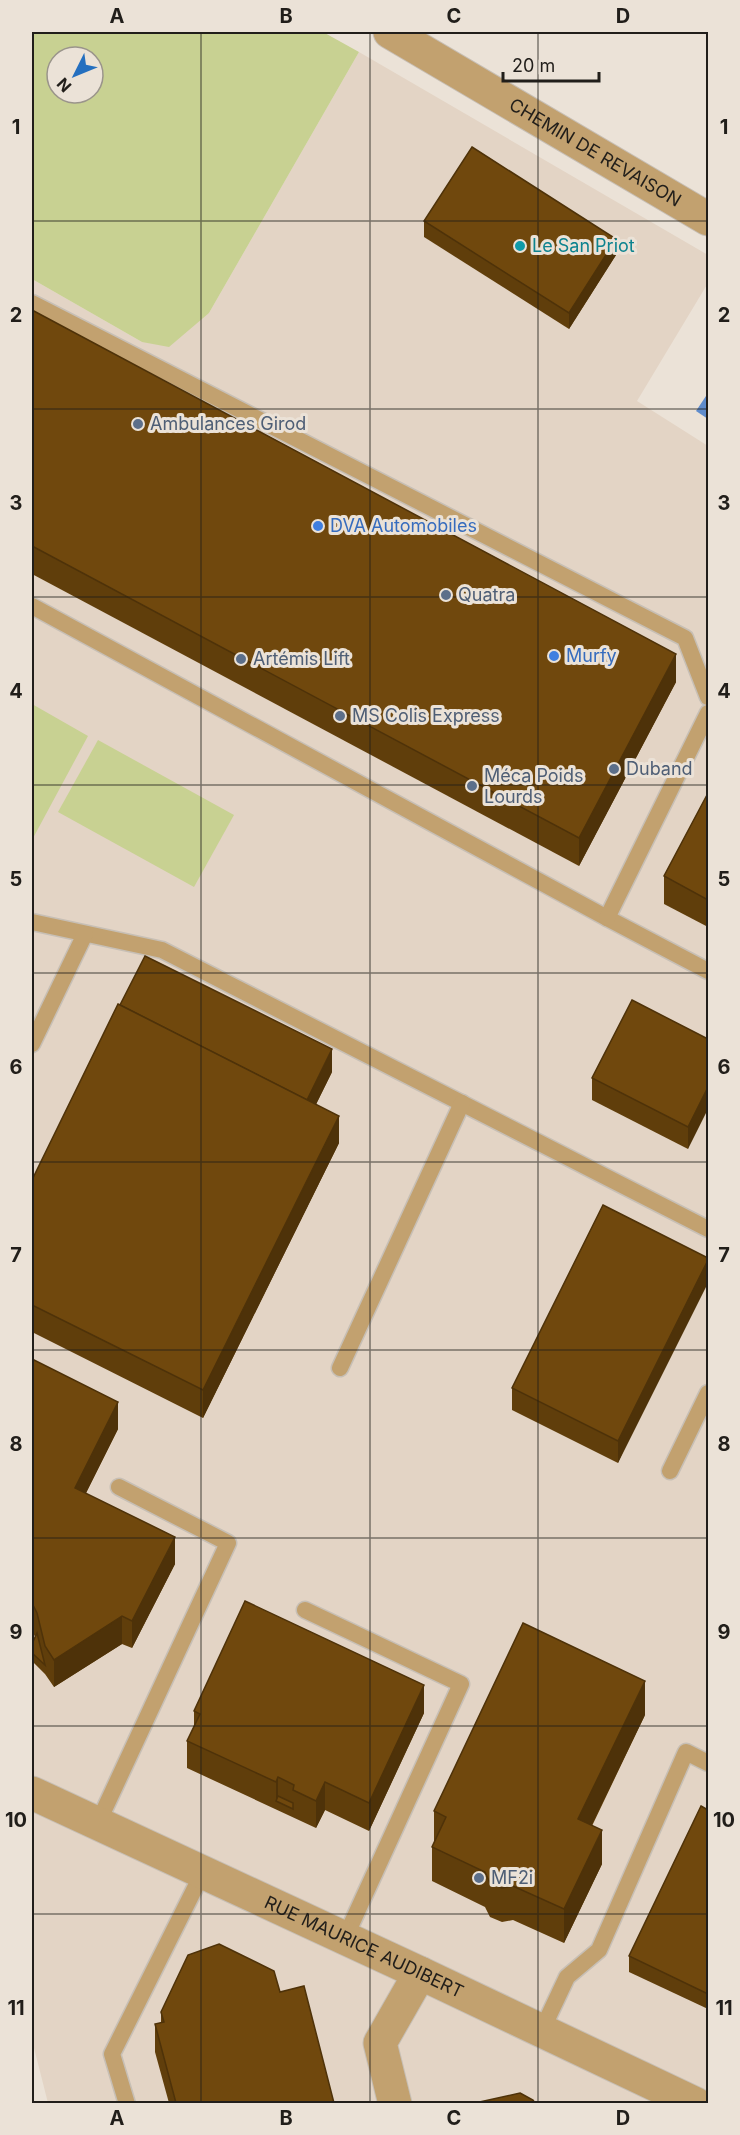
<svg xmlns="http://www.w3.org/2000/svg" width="740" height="2135" viewBox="0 0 740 2135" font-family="Inter,sans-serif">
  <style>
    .built { fill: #e3d4c5 }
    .green { fill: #c8d192; fill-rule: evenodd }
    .water { fill: #5f8ccc }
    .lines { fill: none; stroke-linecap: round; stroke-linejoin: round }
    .lane-casing { stroke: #c7bfb5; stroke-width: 19 }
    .street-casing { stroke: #c7bfb5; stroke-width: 35 }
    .lane { stroke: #c2a16f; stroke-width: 16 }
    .street { stroke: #c2a16f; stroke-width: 33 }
    .wall { fill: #603e0b }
    .shaded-wall { fill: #4e3209 }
    .building { fill: #70480d; stroke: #4e3209; stroke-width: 1.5 }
    .grid { fill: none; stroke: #211e1a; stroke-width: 1.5; stroke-opacity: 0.55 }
    .culture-dot { fill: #0f9aa8; stroke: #ebe2d7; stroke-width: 2 }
    .service-dot { fill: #5c6f8a; stroke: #ebe2d7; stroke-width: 2 }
    .shop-dot { fill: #3f7fe0; stroke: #ebe2d7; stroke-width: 2 }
    .labels { text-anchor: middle; stroke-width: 6; stroke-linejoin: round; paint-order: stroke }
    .street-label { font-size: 18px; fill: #211e1a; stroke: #ebe2d7 }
    .culture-label { font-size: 18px; fill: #0d838f; stroke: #ebe2d7; text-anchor: start }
    .service-label { font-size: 18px; fill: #4e5e75; stroke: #ebe2d7; text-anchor: start }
    .shop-label { font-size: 18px; fill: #366cbe; stroke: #ebe2d7; text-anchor: start }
    .neatline { fill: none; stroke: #211e1a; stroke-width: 2 }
    .grid-label { font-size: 20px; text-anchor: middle; font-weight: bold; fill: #211e1a }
  </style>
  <rect width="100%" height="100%" fill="#ebe2d7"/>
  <!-- built -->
  <path class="built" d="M359,52L708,255V283L637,401L708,446V2103H48L32,2040V279L142,342L209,313Z"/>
  <!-- green -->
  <g class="green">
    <path d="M32,32H323L359,52L209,313L169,347L142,342L32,279ZM57,57H93V93H57Z"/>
    <path d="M32,704L88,736L32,840Z"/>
    <path d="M98,740L234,815L194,887L58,812Z"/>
  </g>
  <!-- water -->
  <path class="water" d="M708,393V419L696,411Z"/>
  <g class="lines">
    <!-- lane casing -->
    <g class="lane-casing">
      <g id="lane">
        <path d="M32,303L685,638L708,697"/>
        <path d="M32,606L607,918L708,971"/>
        <path d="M607,918L708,713"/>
        <path d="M32,922L162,950L708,1229"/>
        <path d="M32,1044L85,934"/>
        <path d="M340,1368L462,1103"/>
        <path d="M670,1471L708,1393"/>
        <path d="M305,1610L461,1684L345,1938"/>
        <path d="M98,1823L228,1543L119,1487"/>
        <path d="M542,2030L567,1977L599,1950L686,1752L708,1763"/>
        <path d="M127,2104L112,2054L203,1872"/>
      </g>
    </g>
    <!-- street casing -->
    <g class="street-casing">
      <g id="street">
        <path id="s1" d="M390,32L708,219"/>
        <path id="s2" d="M32,1793L420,1973L696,2104"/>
        <path d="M395,2104L380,2043L420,1973"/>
      </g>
    </g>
    <!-- lane -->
    <use href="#lane" class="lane"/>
    <!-- street -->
    <use href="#street" class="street"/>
  </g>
  <!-- wall -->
  <g class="wall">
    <path d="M424,221L616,255L569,329L424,237Z"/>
    <path d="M32,310L676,682L579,866L32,574Z"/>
    <path d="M708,793V927L664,904V876Z"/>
    <path d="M708,1039L688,1149L592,1100V1078Z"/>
    <path d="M332,1072L316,1104L339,1143L203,1418L32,1332V1180Z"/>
    <path d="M708,1258L618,1463L512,1410V1388Z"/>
    <path d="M32,1359L118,1429L86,1493L175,1564L132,1648L122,1644L54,1687L45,1674L32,1661V1644L35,1637L32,1630Z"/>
    <path d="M194,1711L424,1713L369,1831L325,1810L316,1828L187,1768V1741L194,1726Z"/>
    <path d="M645,1715L592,1826L602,1864L564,1943L513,1920L502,1922L490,1917L485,1907L432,1881V1847L434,1844V1811Z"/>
    <path d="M708,1810V2009L629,1972V1956Z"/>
    <path d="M280,1992L334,2103H169L155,2052V2024L161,2023V2012Z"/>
  </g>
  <!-- shaded-wall -->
  <g class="shaded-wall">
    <path d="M616,239V255L569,329V313Z"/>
    <path d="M676,654V682L579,866V838Z"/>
    <path d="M332,1049V1072L305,1127V1104Z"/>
    <path d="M708,1087V1109L688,1149V1127Z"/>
    <path d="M339,1116V1143L203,1418V1390Z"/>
    <path d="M708,1260V1283L618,1463V1441Z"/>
    <path d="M118,1402V1429L75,1515V1488Z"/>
    <path d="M175,1537V1564L132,1648V1621Z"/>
    <path d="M122,1616V1644L54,1687V1660Z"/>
    <path d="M645,1681V1715L578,1853V1819Z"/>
    <path d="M424,1685V1713L369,1831V1803Z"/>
    <path d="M278,1777V1802L276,1801V1782Z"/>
    <path d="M325,1782V1810L316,1828V1801Z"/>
    <path d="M602,1830V1864L564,1943V1909Z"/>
  </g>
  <!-- building -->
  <g class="building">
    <path d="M472,147L616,239L569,313L424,221Z"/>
    <path d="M32,310L676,654L579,838L32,546Z"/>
    <path d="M708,793V900L664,876Z"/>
    <path d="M145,956L332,1049L307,1100L120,1005Z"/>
    <path d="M632,1000L708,1039V1087L688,1127L592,1078Z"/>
    <path d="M118,1004L339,1116L203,1390L32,1305V1180Z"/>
    <path d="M603,1205L708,1258V1260L618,1441L512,1388Z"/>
    <path d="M32,1359L118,1402L75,1488L175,1537L132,1621L122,1616L54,1660L45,1646L37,1613L32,1603Z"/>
    <path d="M245,1601L424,1685L369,1803L325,1782L316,1801L293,1790L294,1785L278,1777L276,1782L187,1741L200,1714L194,1711Z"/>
    <path d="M523,1623L645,1681L578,1819L602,1830L564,1909L513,1886L502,1888L490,1883L485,1872L432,1847L446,1817L434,1811Z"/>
    <path d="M37,1633L45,1665L32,1653V1644Z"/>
    <path d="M278,1796L293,1803V1809L276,1801Z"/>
    <path d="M701,1806L708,1810V1994L629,1956Z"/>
    <path d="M219,1944L274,1971L280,1992L304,1986L334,2103H176L155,2024L164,2022L161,2012L188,1955Z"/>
    <path d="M520,2093L533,2100L535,2103H475Z"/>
  </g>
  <!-- grid -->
  <path class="grid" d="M201,32V2104M370,32V2104M538,32V2104M32,221H708M32,409H708M32,597H708M32,785H708M32,973H708M32,1162H708M32,1350H708M32,1538H708M32,1726H708M32,1914H708"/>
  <!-- markers -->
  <circle class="culture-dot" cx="520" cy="246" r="6"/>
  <g class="service-dot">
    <circle cx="138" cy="424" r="6"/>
    <circle cx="446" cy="595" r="6"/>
    <circle cx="241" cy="659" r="6"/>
    <circle cx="340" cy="716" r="6"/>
    <circle cx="614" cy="769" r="6"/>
    <circle cx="472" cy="786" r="6"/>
    <circle cx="479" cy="1878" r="6"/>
  </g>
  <g class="shop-dot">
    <circle cx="318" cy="526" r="6"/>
    <circle cx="554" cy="656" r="6"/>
  </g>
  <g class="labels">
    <!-- street labels -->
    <g class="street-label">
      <text dy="6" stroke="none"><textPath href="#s1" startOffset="238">CHEMIN DE REVAISON</textPath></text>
      <text dy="6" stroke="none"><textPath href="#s2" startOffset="366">RUE MAURICE AUDIBERT</textPath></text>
    </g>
    <!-- culture labels -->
    <g class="culture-label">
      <text x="532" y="252">Le San Priot</text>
    </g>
    <!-- service labels -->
    <g class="service-label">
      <text x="150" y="430">Ambulances Girod</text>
      <text x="458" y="601">Quatra</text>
      <text x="253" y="665">Artémis Lift</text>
      <text x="352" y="722">MS Colis Express</text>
      <text x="626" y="775">Duband</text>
      <text x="484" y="782">Méca Poids<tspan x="484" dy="21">Lourds</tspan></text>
      <text x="491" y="1884">MF2i</text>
    </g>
    <!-- shop labels -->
    <g class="shop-label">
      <text x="330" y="532">DVA Automobiles</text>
      <text x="566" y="662">Murfy</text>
    </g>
  </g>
  <!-- border -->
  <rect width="740" height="2135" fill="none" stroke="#ebe2d7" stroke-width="66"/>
  <!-- north arrow -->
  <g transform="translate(75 75) rotate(227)"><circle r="28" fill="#ebe2d7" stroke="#9a948b" stroke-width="1.5"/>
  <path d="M0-4.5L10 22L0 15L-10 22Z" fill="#246fbf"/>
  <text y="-9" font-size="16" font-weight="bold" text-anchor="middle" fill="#211e1a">N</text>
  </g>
  <!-- scale -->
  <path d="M503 72v9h96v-9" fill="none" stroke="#211e1a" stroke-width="3"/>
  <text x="512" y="72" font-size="18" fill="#211e1a" stroke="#ebe2d7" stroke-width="4.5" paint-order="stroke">20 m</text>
  <rect x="33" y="33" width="674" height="2069" class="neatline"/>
  <g class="grid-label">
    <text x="117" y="23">A</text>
    <text x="286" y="23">B</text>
    <text x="454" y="23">C</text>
    <text x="623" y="23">D</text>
    <text x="16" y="134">1</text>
    <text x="724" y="134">1</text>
    <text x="16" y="322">2</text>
    <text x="724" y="322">2</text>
    <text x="16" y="510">3</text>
    <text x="724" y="510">3</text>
    <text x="16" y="698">4</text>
    <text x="724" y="698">4</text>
    <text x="16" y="886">5</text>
    <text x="724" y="886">5</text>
    <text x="16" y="1074">6</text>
    <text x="724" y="1074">6</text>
    <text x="16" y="1262">7</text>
    <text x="724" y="1262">7</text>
    <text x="16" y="1451">8</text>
    <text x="724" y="1451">8</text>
    <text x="16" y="1639">9</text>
    <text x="724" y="1639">9</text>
    <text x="16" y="1827">10</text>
    <text x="724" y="1827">10</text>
    <text x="16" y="2015">11</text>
    <text x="724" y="2015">11</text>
    <text x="117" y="2125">A</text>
    <text x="286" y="2125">B</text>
    <text x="454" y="2125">C</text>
    <text x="623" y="2125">D</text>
  </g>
</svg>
